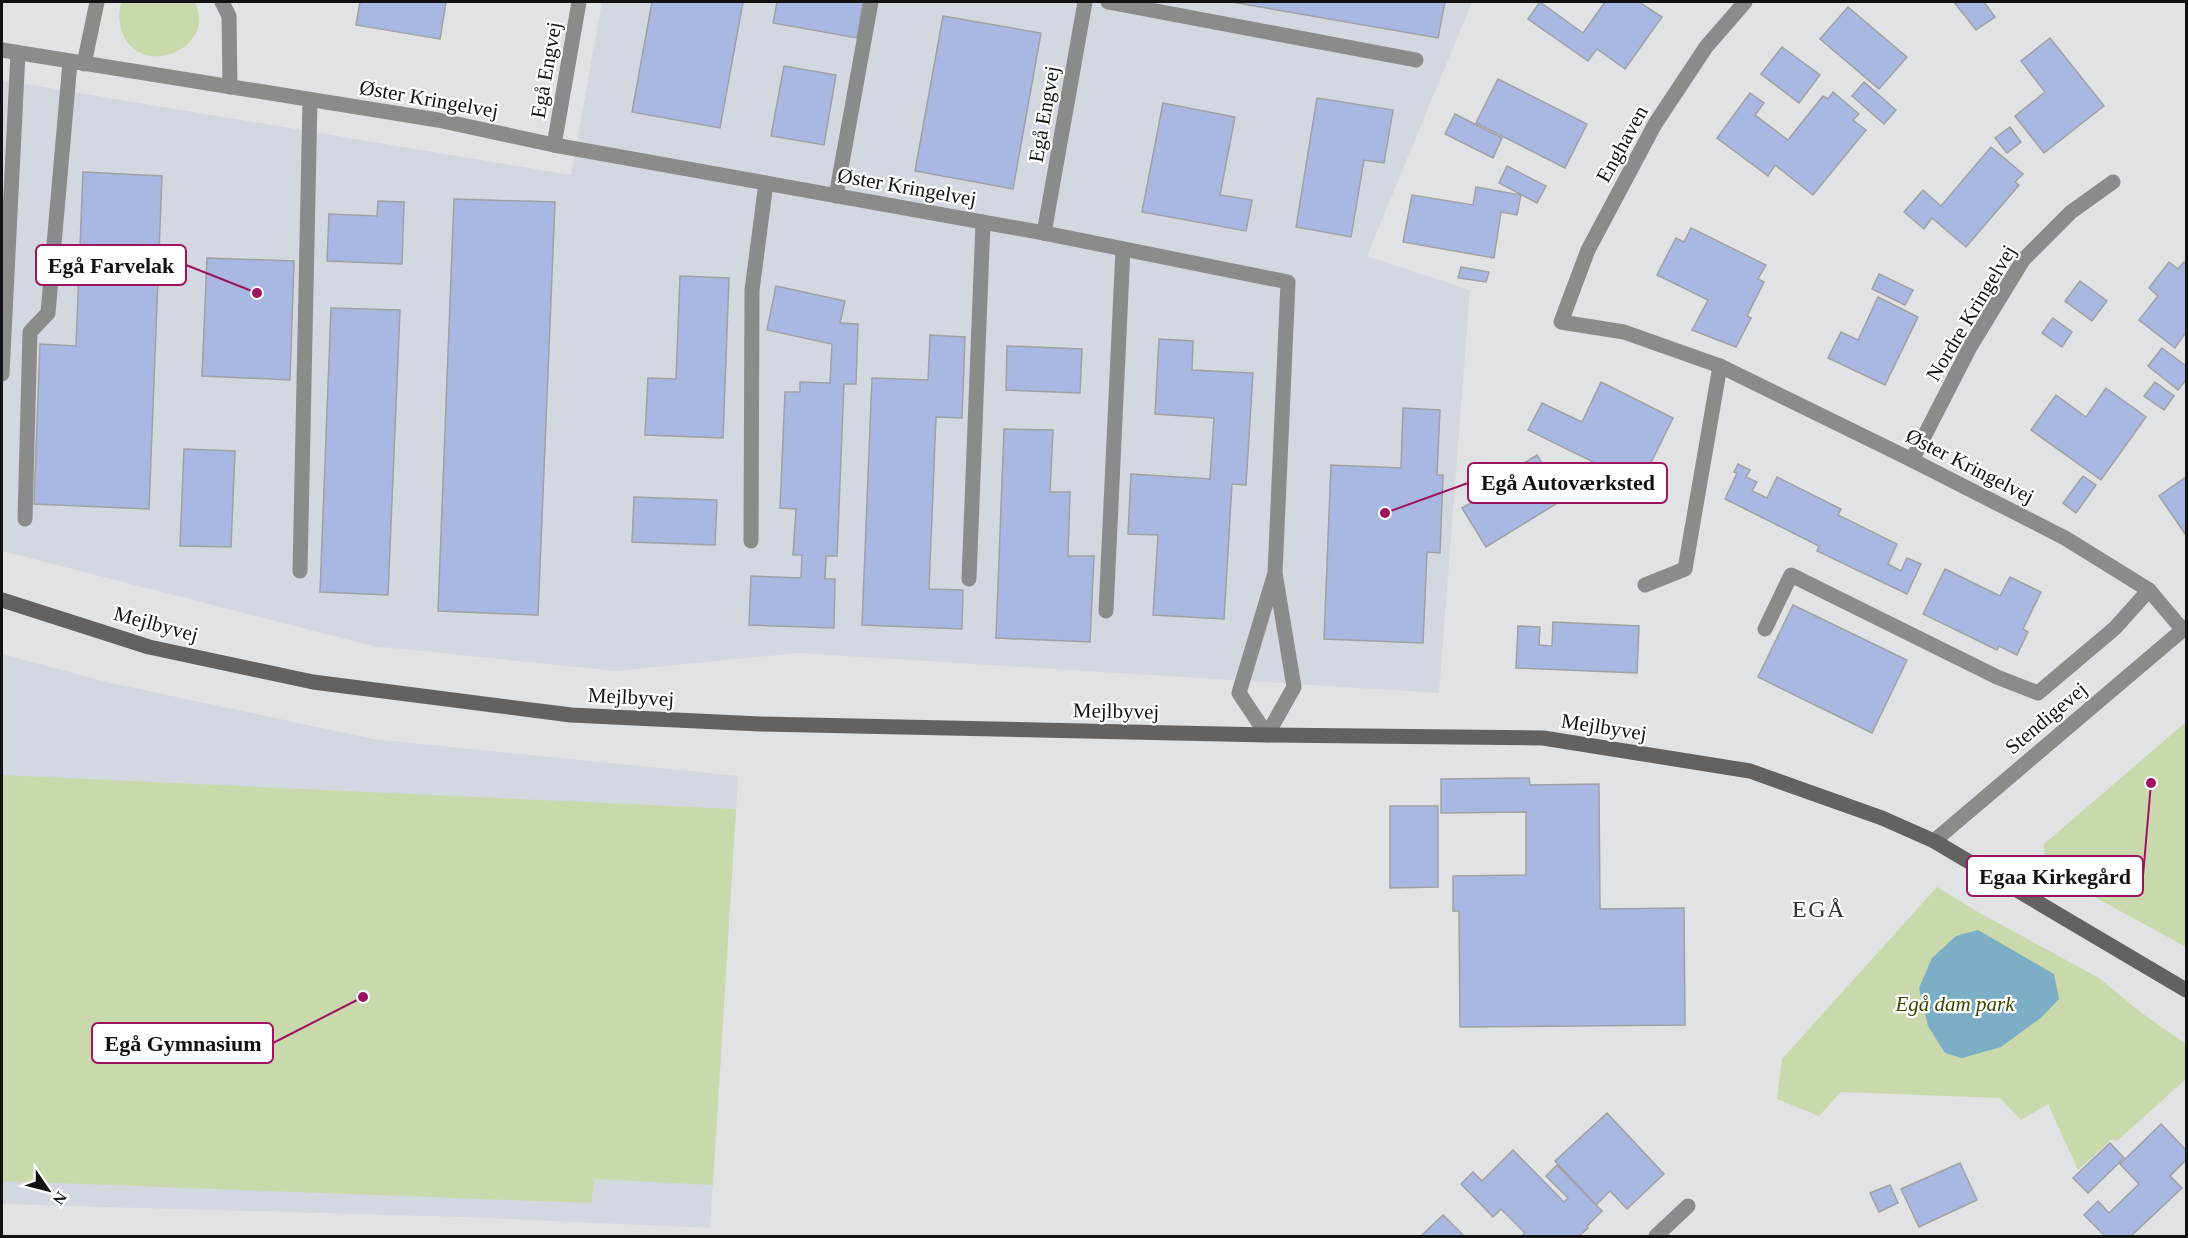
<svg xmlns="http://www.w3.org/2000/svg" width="2188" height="1238" viewBox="0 0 2188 1238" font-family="'Times New Roman',serif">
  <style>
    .built { fill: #d3d7df }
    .green { fill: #cad9ac }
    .water { fill: #7caec5 }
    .building { fill: #a8b8e2; stroke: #a0a1a2; stroke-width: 1.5 }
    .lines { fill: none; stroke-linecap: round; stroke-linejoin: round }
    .lane { stroke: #8b8b8a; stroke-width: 15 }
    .street { stroke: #8b8b8a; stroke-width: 15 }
    .secondary { stroke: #636261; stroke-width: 15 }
    .labels { text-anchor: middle; stroke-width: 4.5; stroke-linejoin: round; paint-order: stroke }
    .street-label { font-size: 21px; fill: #121212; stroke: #fff }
    .park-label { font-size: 21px; font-style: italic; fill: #384800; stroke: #fff }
    .quarter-label { font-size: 24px; letter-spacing: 1.5px; fill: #313132; stroke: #fff }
    .leader { fill: none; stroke: #9e135f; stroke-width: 2 }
    .callout-dot { fill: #9e135f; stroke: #fff; stroke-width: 2 }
    .callout { fill: #fff; stroke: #9e135f; stroke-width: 2 }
    .callout-label { font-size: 22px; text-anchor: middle; font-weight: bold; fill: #121212 }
  </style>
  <rect width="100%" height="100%" fill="#e1e2e3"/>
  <!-- built -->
  <g class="built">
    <path d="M602,2H1472L1367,256L1470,290L1439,693L797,653L616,671L373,646L2,551V80L571,175Z"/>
    <path d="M2,654L106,682L373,739L738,776L710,1228L463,1217L2,1204Z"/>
  </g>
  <!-- green -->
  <g class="green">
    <path d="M122,2H195C218,51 136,81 121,29C119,20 118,10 122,2Z"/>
    <path d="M2186,722V947L2045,870L2044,844Z"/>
    <path d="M2,775L736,809L713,1185L595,1179L591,1203L2,1181Z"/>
    <path d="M1937,887L1978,912L2099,978L2143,1014L2186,1044V1079L2117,1141L2112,1139L2078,1170L2048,1104L2021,1120L2000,1098L1841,1092L1819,1116L1777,1099L1782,1059Z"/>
  </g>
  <!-- water -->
  <path class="water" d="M1978,930L2054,974L2059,999L2042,1017L2001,1047L1962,1058L1945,1053L1928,1026L1919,988L1932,958L1956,936Z"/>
  <!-- building -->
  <g class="building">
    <path d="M360,2H446L440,39L356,25Z"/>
    <path d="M652,2H743L720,128L632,112Z"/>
    <path d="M777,2H863L857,38L773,23Z"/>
    <path d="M1232,2H1445L1438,38Z"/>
    <path d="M1540,2L1583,33L1605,2H1639L1662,17L1625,69L1597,49L1588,61L1528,19Z"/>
    <path d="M1954,2H1984L1995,17L1976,30Z"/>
    <path d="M1848,7L1907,57L1879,89L1820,39Z"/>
    <path d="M943,16L1041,33L1013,189L915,171Z"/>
    <path d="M2050,38L2104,106L2044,153L2015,116L2045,92L2021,61Z"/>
    <path d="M1782,47L1820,75L1799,103L1761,74Z"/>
    <path d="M784,66L836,75L824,145L771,136Z"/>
    <path d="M1498,79L1587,124L1565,168L1476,123Z"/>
    <path d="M1864,82L1896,110L1884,124L1852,96Z"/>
    <path d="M1833,92L1859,114L1853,120L1866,130L1813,195L1775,165L1768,176L1717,138L1750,93L1764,103L1755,115L1788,140L1823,96L1828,99Z"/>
    <path d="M1317,98L1393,110L1384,163L1364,160L1351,237L1296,227Z"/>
    <path d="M1163,103L1235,117L1220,195L1252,200L1246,231L1142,212Z"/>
    <path d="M1455,114L1502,138L1493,158L1445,134Z"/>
    <path d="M2010,127L2021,142L2007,153L1995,138Z"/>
    <path d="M1991,147L2023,174L2015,182L2019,185L1966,247L1932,218L1924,229L1904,212L1923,190L1941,206Z"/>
    <path d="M1507,166L1546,186L1537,203L1499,183Z"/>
    <path d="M83,172L162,176L149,509L34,504L40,344L76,346Z"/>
    <path d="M1476,187L1521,195L1517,215L1501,212L1494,258L1403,242L1412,195L1473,205Z"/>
    <path d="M454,199L555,202L538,615L438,611Z"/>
    <path d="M378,201L404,202L402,264L327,261L329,214L377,216Z"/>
    <path d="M1691,228L1766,265L1758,279L1764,282L1747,316L1751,318L1736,347L1692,330L1708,300L1657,275L1676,238L1684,242Z"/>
    <path d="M207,258L294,261L290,380L202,376Z"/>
    <path d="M2169,262L2178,269L2184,262L2186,264V332L2175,348L2139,320L2158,296L2149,288Z"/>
    <path d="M1461,267L1489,272L1486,282L1458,278Z"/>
    <path d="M1879,274L1913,290L1905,305L1872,289Z"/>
    <path d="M680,276L729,278L723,438L645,435L648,378L676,379Z"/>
    <path d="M2080,281L2107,301L2092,321L2065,301Z"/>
    <path d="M776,286L845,301L840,323L858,324L856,384H844L837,556H826L825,579H835L834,628L749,625L751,576L801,578L802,555H793L796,509L780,508L785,392H800V382L830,383L832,344L767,330Z"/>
    <path d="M1878,297L1918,317L1885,385L1828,358L1841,332L1858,340Z"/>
    <path d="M331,308L400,310L388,595L320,592Z"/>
    <path d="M2053,318L2072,332L2062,347L2042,333Z"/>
    <path d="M930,335L965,337L962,418L936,417L929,589L963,590L962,629L862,625L872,378L928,380Z"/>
    <path d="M1159,339L1193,341L1192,370L1253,373L1246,485L1232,484L1224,619L1153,615L1158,535L1128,534L1131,474L1210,479L1214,418L1155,414Z"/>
    <path d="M1007,346L1082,349L1080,393L1006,390Z"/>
    <path d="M2162,348L2186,366V380L2178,390L2148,366Z"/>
    <path d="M1601,382L1673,418L1640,485L1528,430L1542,403L1582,422Z"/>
    <path d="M2155,382L2174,396L2164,410L2144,396Z"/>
    <path d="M2106,388L2146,417L2101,480L2031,430L2056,395L2086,417Z"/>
    <path d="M1403,408L1440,410L1437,475H1443L1440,553L1427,552L1423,643L1324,639L1331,465L1401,468Z"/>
    <path d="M1004,429L1053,430L1050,492H1070L1068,556H1094L1090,642L996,638Z"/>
    <path d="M184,449L235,451L231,547L180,546Z"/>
    <path d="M1537,455L1564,499L1486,547L1462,508L1509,480L1506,474Z"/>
    <path d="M1738,464L1750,470L1746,477L1757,482L1752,491L1767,498L1777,477L1841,509L1838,515L1897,544L1888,564L1901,571L1907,558L1921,564L1907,594L1817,551L1819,546L1725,499L1737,473L1734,472Z"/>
    <path d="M2083,476L2096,485L2076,513L2063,503Z"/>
    <path d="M2186,477V535L2159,496Z"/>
    <path d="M634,497L717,500L715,545L632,542Z"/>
    <path d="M1945,569L2000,596L2010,577L2041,592L2023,629L2028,632L2017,655L1999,646L1997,650L1923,614Z"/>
    <path d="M1793,605L1907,660L1872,733L1758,677Z"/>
    <path d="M1553,622L1639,626L1637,673L1516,668L1518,626L1540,627L1539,645L1552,646Z"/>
    <path d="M1529,778L1530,785L1599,784L1600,909L1684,908L1685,1025L1460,1027L1459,911H1453V876L1526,875V812L1441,813V779Z"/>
    <path d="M1390,806H1438V887L1390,888Z"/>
    <path d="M1607,1113L1664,1174L1627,1209L1610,1191L1596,1205L1555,1161Z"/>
    <path d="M2161,1124L2186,1150V1160L2170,1176L2182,1188L2131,1236L2129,1235L2127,1236H2105L2084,1215L2098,1201L2109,1213L2139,1184L2120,1164Z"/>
    <path d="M2110,1143L2124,1158L2088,1193L2073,1178Z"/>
    <path d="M1513,1150L1564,1202L1568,1198L1546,1176L1557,1165L1602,1211L1587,1226L1588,1228L1579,1236H1521L1525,1233L1501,1209L1493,1217L1461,1184L1473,1172L1482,1181Z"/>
    <path d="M1960,1163L1977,1200L1919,1227L1901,1189Z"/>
    <path d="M1890,1185L1898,1203L1879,1212L1870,1193Z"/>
    <path d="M1443,1215L1464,1236H1421Z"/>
  </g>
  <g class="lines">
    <!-- lane -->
    <g class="lane">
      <path d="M1108,2L1416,60"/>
      <path d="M836,196L871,2"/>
      <path d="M2,374L18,53"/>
      <path d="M25,519L30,332L48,313L70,62"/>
      <path d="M751,541L752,290L766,183"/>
      <path d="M300,571L310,100"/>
      <path d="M969,579L983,222"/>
      <path d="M1106,611L1123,249"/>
      <path d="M1765,629L1791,575L1997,677L2038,693L2115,628L2149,590"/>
    </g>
    <!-- street -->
    <g class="street">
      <path d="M222,2L229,16L230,87"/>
      <path d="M1745,2L1706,47L1655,124L1588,250L1561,322L1624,332L1720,366L1912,460L2065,538L2149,590L2182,629"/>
      <path d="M2,50L438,120L554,145L1044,233L1288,282L1275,573L1294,687L1267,735L1239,693L1275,573"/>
      <path d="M84,64L97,2"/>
      <path d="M554,145L579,2"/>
      <path d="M1044,233L1085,2"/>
      <path d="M1912,460L1970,347L2023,260L2071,212L2113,182"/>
      <path d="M1645,585L1685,569L1720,366"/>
      <path d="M1934,841L2186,627"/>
      <path d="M1656,1236L1688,1206"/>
    </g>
    <!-- secondary -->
    <path class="secondary" d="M2,600L149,647L313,682L571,715L760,724L1267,735L1543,738L1750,771L1882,818L1934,841L2186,990"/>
  </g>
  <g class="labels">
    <!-- street labels -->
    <g class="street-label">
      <text transform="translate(546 70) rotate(-80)" y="7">Egå Engvej</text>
      <text transform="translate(429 99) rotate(10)" y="7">Øster Kringelvej</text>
      <text transform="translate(1044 114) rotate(-80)" y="7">Egå Engvej</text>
      <text transform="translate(1622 144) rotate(-61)" y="7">Enghaven</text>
      <text transform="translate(907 187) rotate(10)" y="7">Øster Kringelvej</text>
      <text transform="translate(1971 313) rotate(-59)" y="7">Nordre Kringelvej</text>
      <text transform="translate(1970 466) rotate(27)" y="7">Øster Kringelvej</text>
      <text transform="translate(156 624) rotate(15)" y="7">Mejlbyvej</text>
      <text transform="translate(631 697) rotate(3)" y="7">Mejlbyvej</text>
      <text transform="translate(1116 711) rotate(1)" y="7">Mejlbyvej</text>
      <text transform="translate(2046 718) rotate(-40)" y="7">Stendigevej</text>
      <text transform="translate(1604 727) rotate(9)" y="7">Mejlbyvej</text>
    </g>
    <!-- park labels -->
    <g class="park-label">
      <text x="1955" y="1011">Egå dam park</text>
    </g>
    <!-- quarter labels -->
    <g class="quarter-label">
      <text x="1819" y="917">EGÅ</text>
    </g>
  </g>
  <!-- callouts -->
  <path class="leader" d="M257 293L186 265M1385 513L1468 483M2151 783L2143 876M363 997L273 1043"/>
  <g class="callout-dot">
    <circle cx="257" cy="293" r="6"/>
    <circle cx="1385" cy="513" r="6"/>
    <circle cx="2151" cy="783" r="6"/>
    <circle cx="363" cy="997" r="6"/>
  </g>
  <g class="callout">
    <rect x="36" y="245" width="150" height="40" rx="6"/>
    <rect x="1468" y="463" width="199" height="40" rx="6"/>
    <rect x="1967" y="856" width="176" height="40" rx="6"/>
    <rect x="92" y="1023" width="181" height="40" rx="6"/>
  </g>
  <g class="callout-label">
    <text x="111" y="273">Egå Farvelak</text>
    <text x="1568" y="490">Egå Autoværksted</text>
    <text x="2055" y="884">Egaa Kirkegård</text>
    <text x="183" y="1051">Egå Gymnasium</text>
  </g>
  <!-- border -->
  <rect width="2188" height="1238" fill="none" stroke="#121212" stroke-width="6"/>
  <!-- north arrow -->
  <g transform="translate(48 1190) rotate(125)" stroke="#ffffff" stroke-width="4.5" paint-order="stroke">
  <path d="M0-4.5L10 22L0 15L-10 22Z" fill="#121212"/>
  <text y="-9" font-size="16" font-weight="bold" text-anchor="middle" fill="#121212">N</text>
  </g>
</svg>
